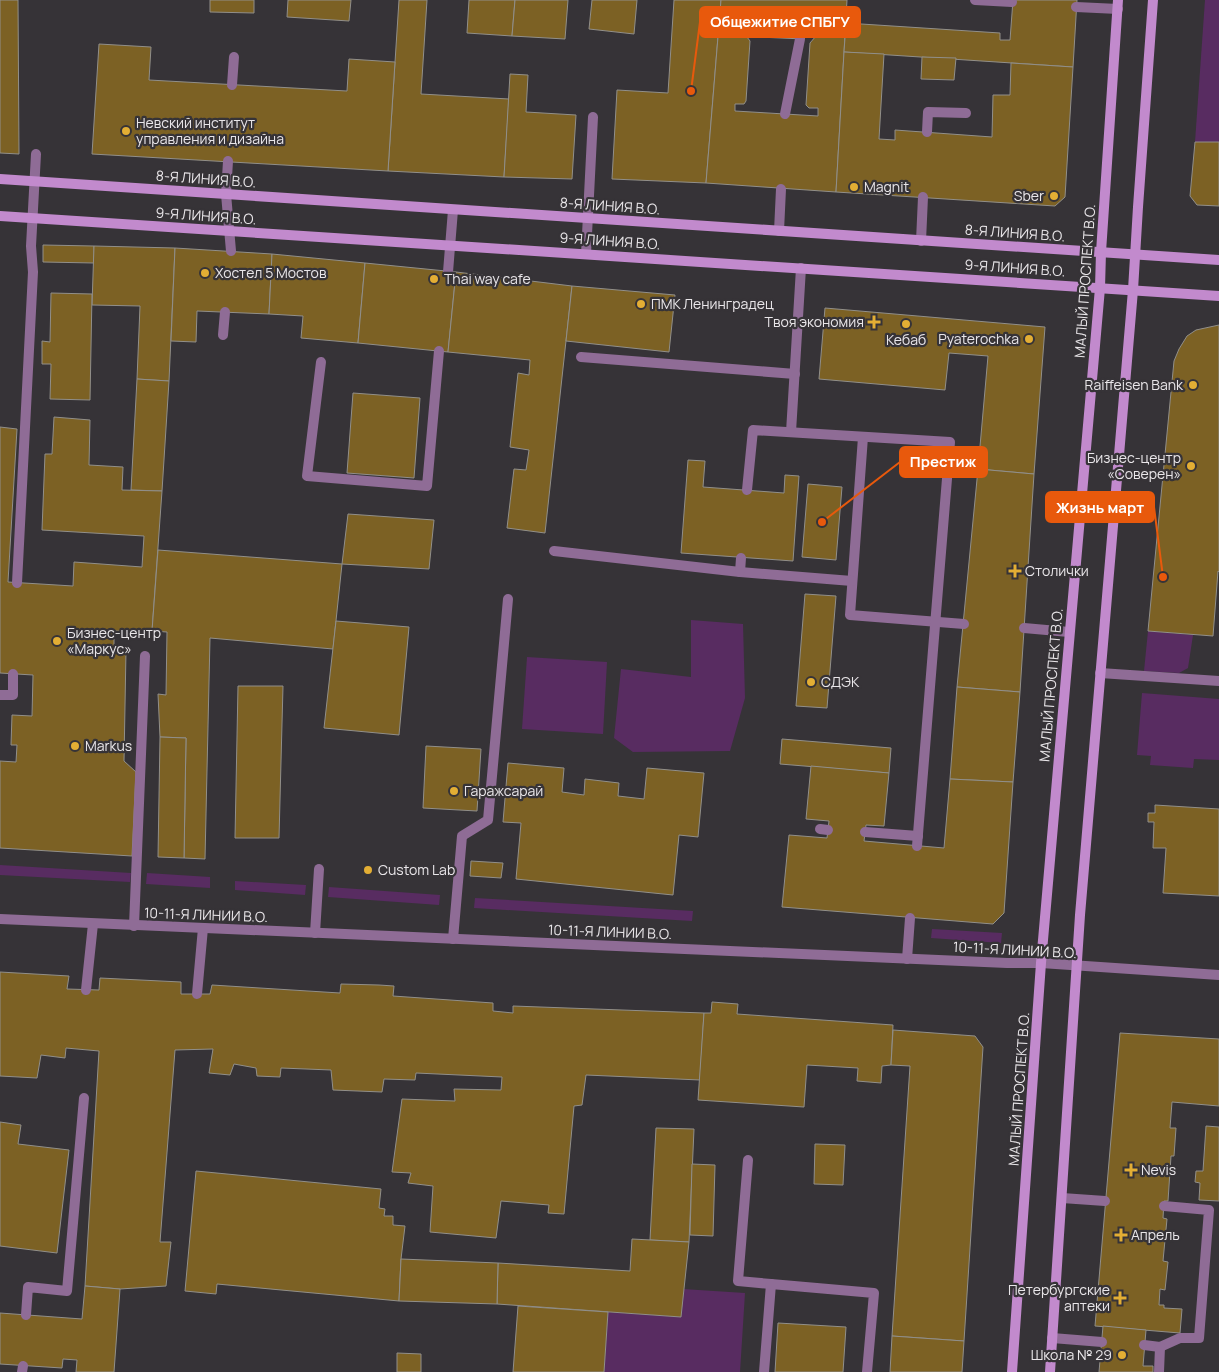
<svg xmlns="http://www.w3.org/2000/svg" width="1219" height="1372" viewBox="0 0 1219 1372" font-family="Manrope,sans-serif">
  <style>
    .green { fill: #582c61 }
    .building { fill: #7c6124; stroke: #918f8a; fill-rule: evenodd }
    .lines { fill: none; stroke-linecap: round; stroke-linejoin: round }
    .lane { stroke: #8f6c96; stroke-width: 10 }
    .street { stroke: #8f6c96; stroke-width: 10 }
    .secondary { stroke: #c28acd; stroke-width: 10 }
    .poi-dot { fill: #e3ae34; stroke: #363337; stroke-width: 2 }
    .labels { text-anchor: middle; stroke-width: 4.5; stroke-linejoin: round; paint-order: stroke }
    .poi-label { font-size: 14px; fill: #e9e6e9; stroke: #363337; text-anchor: start }
    .street-label { font-size: 14px; fill: #e9e6e9; stroke: #363337 }
    .leader { fill: none; stroke: #e8590c; stroke-width: 2 }
    .callout-dot { fill: #e8590c; stroke: #363337; stroke-width: 2 }
    .callout { fill: #e8590c; stroke: #e8590c; stroke-width: 2 }
    .callout-label { font-size: 15px; text-anchor: middle; font-weight: bold; fill: #fff }
  </style>
  <rect width="100%" height="100%" fill="#363337"/>
  <!-- green -->
  <g class="green">
    <path d="M1205,0H1219V142H1195Z"/>
    <path d="M691,620L743,624L745,698L730,751L633,752L614,738L621,669L691,677Z"/>
    <path d="M1148,631L1193,635L1188,668L1179,673L1144,671Z"/>
    <path d="M527,657L607,662L603,734L522,729Z"/>
    <path d="M1142,693L1219,699V760L1194,759L1193,768L1150,765L1151,756L1137,755Z"/>
    <path d="M0,865L131,873L130,882L0,875Z"/>
    <path d="M147,873L210,877V888L146,884Z"/>
    <path d="M235,881L306,885L305,895L235,890Z"/>
    <path d="M329,887L440,895L439,905L328,897Z"/>
    <path d="M475,898L693,911L692,921L474,908Z"/>
    <path d="M932,929L1002,933L1001,943L931,938Z"/>
    <path d="M683,1289L745,1293L740,1372H604L608,1312L681,1317Z"/>
  </g>
  <!-- building -->
  <g class="building">
    <path d="M0,0H18L19,154L0,153Z"/>
    <path d="M210,0H254V13L210,12Z"/>
    <path d="M288,0H351L349,21L287,17Z"/>
    <path d="M399,0H427L421,94L509,99L504,177L388,171Z"/>
    <path d="M469,0H515L512,36L467,33Z"/>
    <path d="M515,0H568L565,39L512,36Z"/>
    <path d="M592,0H637L634,34L589,29Z"/>
    <path d="M674,0H721L706,183L612,179L617,90L668,93Z"/>
    <path d="M721,0H847L836,192L706,183ZM738,25H748L758,37L804,39L813,28H824L829,31L825,35L816,36L810,43L806,105L809,108H818V116L735,111V104H744L746,101L750,41L744,33H739L735,29Z"/>
    <path d="M1013,0H1077L1073,67L844,52L846,23L1000,33V40H1010Z"/>
    <path d="M99,44L151,47L149,80L347,91L349,59L395,62L388,171L92,154Z"/>
    <path d="M844,52L884,54L879,139L895,140V130L992,137L993,95H1010L1011,63L1073,67L1065,197L1055,206L836,192Z"/>
    <path d="M922,57L956,58L954,80L921,79Z"/>
    <path d="M510,74L528,75L526,112L576,115L572,179L504,177Z"/>
    <path d="M1195,142H1219V206L1197,205L1190,196Z"/>
    <path d="M43,245L94,246V263L43,262Z"/>
    <path d="M94,246L175,248L169,381L137,379L140,306L92,305Z"/>
    <path d="M175,248L272,254L269,314L197,311L196,342L171,341Z"/>
    <path d="M272,254L365,263L358,343L301,338L303,316L269,314Z"/>
    <path d="M365,263L456,272L448,352L358,343Z"/>
    <path d="M456,272L572,286L545,533L507,528L514,469L526,470L529,450L510,447L518,373L529,375L530,360L448,352Z"/>
    <path d="M572,286L675,295L669,352L566,341Z"/>
    <path d="M51,293L92,294L90,400L50,399L51,364H42V341L50,342Z"/>
    <path d="M825,308L1045,327L1034,474L978,469L988,356L949,353L945,390L819,379Z"/>
    <path d="M1219,325V572L1218,571L1213,636L1148,631L1174,361L1179,349L1187,336L1196,330Z"/>
    <path d="M137,379L169,381L162,491L131,490Z"/>
    <path d="M353,393L420,398L414,478L347,473Z"/>
    <path d="M54,417L90,420L89,465L123,467L122,490L162,491L152,631H114V650H126L124,761L136,772L132,856L0,848V761L16,762L17,745H11L12,715L32,716L33,675L0,673V427L17,429L8,582L73,586L74,562L142,567L144,536L42,530L45,454H52Z"/>
    <path d="M688,460L705,461L703,487L784,493L785,475L799,476L793,561L681,553Z"/>
    <path d="M978,469L1034,474L1020,692L957,687Z"/>
    <path d="M808,484L842,487L836,560L802,557Z"/>
    <path d="M348,514L434,520L429,569L342,564Z"/>
    <path d="M158,550L342,564L333,649L210,638L205,859L184,858L186,738L160,737L158,694L166,695L167,632L152,631Z"/>
    <path d="M805,594L836,596L827,708L796,706Z"/>
    <path d="M336,621L409,627L399,735L324,728Z"/>
    <path d="M238,686H283L279,838H235Z"/>
    <path d="M957,687L1020,692L1013,782L950,779Z"/>
    <path d="M160,737L186,738L184,858L158,857Z"/>
    <path d="M782,739L891,748L889,773L780,764Z"/>
    <path d="M426,746L481,749L477,811L423,808Z"/>
    <path d="M508,763L564,768L562,792L584,795L585,779L619,783L618,796L644,799L647,768L704,773L698,837L679,835L673,895L516,879L521,823L503,822Z"/>
    <path d="M811,766L889,773L884,826L866,825L864,841L944,848L950,779L1013,782L1004,913L993,924L782,907L789,835L827,838L829,821L806,819Z"/>
    <path d="M1155,805L1219,809V896L1163,893L1166,848H1153L1154,822H1148V813H1155Z"/>
    <path d="M471,861L503,863L501,878L470,876Z"/>
    <path d="M0,972L69,976L67,989L99,990L100,978L181,982V994H210L212,985L340,993L341,984L379,985L394,986L393,996L493,1003V1011L513,1013V1006L704,1013L700,1080L586,1075L582,1105L574,1106L564,1214L548,1213L549,1205L501,1201L496,1238L430,1232L433,1186L408,1183L411,1173L392,1172L402,1099L455,1101L454,1089L501,1090L502,1077L416,1073L415,1080L384,1079L382,1092L333,1090L331,1070L281,1068L280,1077L257,1076L256,1068L234,1064L230,1075L209,1073L213,1049L175,1050L160,1242H171L166,1286L120,1289L85,1286L99,1051L66,1048L65,1058L41,1055L37,1078L0,1076Z"/>
    <path d="M712,1002L738,1004L737,1014L893,1025L891,1065L882,1066L881,1083L857,1081L858,1068L807,1065L804,1107L698,1100L704,1013H711Z"/>
    <path d="M893,1030L975,1036L983,1047L964,1341L892,1336L910,1066L891,1065Z"/>
    <path d="M1120,1033L1219,1039V1106L1172,1102L1170,1128H1176L1174,1156H1171L1168,1201H1164L1163,1218L1167,1219L1163,1261L1168,1262L1165,1290L1160,1289L1159,1305H1164V1308L1182,1309L1180,1333L1095,1326Z"/>
    <path d="M0,1122L21,1125L18,1144L69,1150L57,1253L0,1246Z"/>
    <path d="M1206,1126L1219,1127V1201L1199,1200L1200,1183L1195,1182L1196,1171H1203Z"/>
    <path d="M656,1128L694,1129L689,1242L650,1240Z"/>
    <path d="M815,1144L845,1145L843,1185L814,1184Z"/>
    <path d="M692,1164L715,1165L713,1236L690,1235Z"/>
    <path d="M196,1171L381,1189L379,1208L385,1209L384,1216H393V1225L405,1226L401,1259L399,1301L217,1284L216,1294L185,1291Z"/>
    <path d="M632,1239L689,1242L681,1317L497,1304L498,1263L630,1271Z"/>
    <path d="M401,1259L498,1263L497,1304L399,1301Z"/>
    <path d="M85,1286L120,1289L114,1372H76L77,1360L63,1359L62,1368L0,1364V1313L82,1319Z"/>
    <path d="M518,1306L608,1312L604,1372H513Z"/>
    <path d="M778,1323L846,1327L843,1372H775Z"/>
    <path d="M1103,1326L1146,1330L1143,1366H1153V1372H1099Z"/>
    <path d="M892,1336L964,1341L962,1372H890Z"/>
    <path d="M397,1353L421,1354V1372H397Z"/>
  </g>
  <g class="lines">
    <!-- lane -->
    <g class="lane">
      <path d="M975,0L1012,2"/>
      <path d="M1076,7L1118,9"/>
      <path d="M232,85L234,57"/>
      <path d="M785,114L800,39"/>
      <path d="M927,132L928,112L966,113"/>
      <path d="M228,161L226,194L231,251"/>
      <path d="M779,231L781,189"/>
      <path d="M921,241L923,197"/>
      <path d="M586,254L593,117"/>
      <path d="M448,272L453,210"/>
      <path d="M223,335L225,312"/>
      <path d="M581,357L795,374"/>
      <path d="M321,362L307,476L427,486L439,351"/>
      <path d="M791,432L801,268"/>
      <path d="M863,437L850,615L964,624"/>
      <path d="M747,490L753,430L950,442L917,846"/>
      <path d="M554,551L740,572L852,581"/>
      <path d="M740,572L741,558"/>
      <path d="M17,583L33,272L31,246L36,154"/>
      <path d="M1024,628L1069,632"/>
      <path d="M1100,673L1219,681"/>
      <path d="M0,695H13V674"/>
      <path d="M820,829L828,830"/>
      <path d="M865,832L918,836"/>
      <path d="M134,926L145,656"/>
      <path d="M315,933L319,869"/>
      <path d="M453,939L462,836L488,820L508,599"/>
      <path d="M907,959L910,918"/>
      <path d="M86,990L93,924"/>
      <path d="M197,994L203,928"/>
      <path d="M748,1160L738,1281L771,1284"/>
      <path d="M1062,1198L1105,1201"/>
      <path d="M26,1315L28,1287L67,1291L84,1098"/>
      <path d="M1052,1338L1102,1342"/>
      <path d="M1144,1345L1160,1347L1180,1338H1199L1209,1210L1164,1206"/>
      <path d="M22,1372L23,1366"/>
      <path d="M764,1372L771,1284L874,1293L867,1372"/>
      <path d="M1159,1372L1160,1347"/>
    </g>
    <!-- street -->
    <path class="street" d="M0,919L1007,963H1041L1219,975"/>
    <!-- secondary -->
    <g class="secondary">
      <path d="M0,179L1219,260"/>
      <path d="M0,216L1219,296"/>
      <path d="M1012,1372L1041,963L1100,288L1101,252L1118,0"/>
      <path d="M1050,1372L1080,915L1133,290L1138,207L1153,0"/>
    </g>
  </g>
  <!-- markers -->
  <g class="poi-dot">
    <circle cx="126" cy="131" r="5"/>
    <circle cx="854" cy="187" r="5"/>
    <circle cx="1054" cy="196" r="5"/>
    <circle cx="205" cy="273" r="5"/>
    <circle cx="434" cy="279" r="5"/>
    <circle cx="641" cy="304" r="5"/>
    <path d="M871.5 314.5h5v5h5v5h-5v5h-5v-5h-5v-5h5z"/>
    <circle cx="906" cy="324" r="5"/>
    <circle cx="1029" cy="339" r="5"/>
    <circle cx="1193" cy="385" r="5"/>
    <circle cx="1191" cy="466" r="5"/>
    <path d="M1012.5 563.5h5v5h5v5h-5v5h-5v-5h-5v-5h5z"/>
    <circle cx="57" cy="641" r="5"/>
    <circle cx="811" cy="682" r="5"/>
    <circle cx="75" cy="746" r="5"/>
    <circle cx="454" cy="791" r="5"/>
    <circle cx="368" cy="870" r="5"/>
    <path d="M1128.5 1162.5h5v5h5v5h-5v5h-5v-5h-5v-5h5z"/>
    <path d="M1118.5 1227.5h5v5h5v5h-5v5h-5v-5h-5v-5h5z"/>
    <path d="M1117.5 1290.5h5v5h5v5h-5v5h-5v-5h-5v-5h5z"/>
    <circle cx="1122" cy="1355" r="5"/>
  </g>
  <g class="labels">
    <!-- poi labels -->
    <g class="poi-label">
      <text x="136" y="128">Невский институт<tspan x="136" dy="16">управления и дизайна</tspan></text>
      <text x="864" y="192">Magnit</text>
      <text x="1044" y="201" text-anchor="end">Sber</text>
      <text x="215" y="278">Хостел 5 Мостов</text>
      <text x="444" y="284">Thai way cafe</text>
      <text x="651" y="309">ПМК Ленинградец</text>
      <text x="864" y="327" text-anchor="end">Твоя экономия</text>
      <text x="1019" y="344" text-anchor="end">Pyaterochka</text>
      <text x="906" y="345" text-anchor="middle">Кебаб</text>
      <text x="1183" y="390" text-anchor="end">Raiffeisen Bank</text>
      <text x="1181" y="463" text-anchor="end">Бизнес-центр<tspan x="1181" dy="16">«Соверен»</tspan></text>
      <text x="1025" y="576">Столички</text>
      <text x="67" y="638">Бизнес-центр<tspan x="67" dy="16">«Маркус»</tspan></text>
      <text x="821" y="687">СДЭК</text>
      <text x="85" y="751">Markus</text>
      <text x="464" y="796">Гаражсарай</text>
      <text x="378" y="875">Custom Lab</text>
      <text x="1141" y="1175">Nevis</text>
      <text x="1131" y="1240">Апрель</text>
      <text x="1110" y="1295" text-anchor="end">Петербургские<tspan x="1110" dy="16">аптеки</tspan></text>
      <text x="1112" y="1360" text-anchor="end">Школа № 29</text>
    </g>
    <!-- street labels -->
    <g class="street-label">
      <text transform="translate(206 179) rotate(4)" y="5">8-Я ЛИНИЯ В.О.</text>
      <text transform="translate(610 206) rotate(4)" y="5">8-Я ЛИНИЯ В.О.</text>
      <text transform="translate(206 216) rotate(4)" y="5">9-Я ЛИНИЯ В.О.</text>
      <text transform="translate(1015 233) rotate(4)" y="5">8-Я ЛИНИЯ В.О.</text>
      <text transform="translate(610 241) rotate(4)" y="5">9-Я ЛИНИЯ В.О.</text>
      <text transform="translate(1015 268) rotate(4)" y="5">9-Я ЛИНИЯ В.О.</text>
      <text transform="translate(1085 281) rotate(-86)" y="5">МАЛЫЙ ПРОСПЕКТ В.О.</text>
      <text transform="translate(1051 685) rotate(-85)" y="5">МАЛЫЙ ПРОСПЕКТ В.О.</text>
      <text transform="translate(206 915) rotate(2)" y="5">10-11-Я ЛИНИИ В.О.</text>
      <text transform="translate(610 932) rotate(2)" y="5">10-11-Я ЛИНИИ В.О.</text>
      <text transform="translate(1015 950) rotate(3)" y="5">10-11-Я ЛИНИИ В.О.</text>
      <text transform="translate(1019 1089) rotate(-86)" y="5">МАЛЫЙ ПРОСПЕКТ В.О.</text>
    </g>
  </g>
  <!-- callouts -->
  <path class="leader" d="M691 91L700 22M822 522L900 462M1163 577L1154 507"/>
  <g class="callout-dot">
    <circle cx="691" cy="91" r="5"/>
    <circle cx="822" cy="522" r="5"/>
    <circle cx="1163" cy="577" r="5"/>
  </g>
  <g class="callout">
    <rect x="700" y="7" width="160" height="30" rx="5"/>
    <rect x="900" y="447" width="87" height="30" rx="5"/>
    <rect x="1046" y="492" width="108" height="30" rx="5"/>
  </g>
  <g class="callout-label">
    <text x="780" y="27">Общежитие СПБГУ</text>
    <text x="943" y="467">Престиж</text>
    <text x="1100" y="513">Жизнь март</text>
  </g>
</svg>
